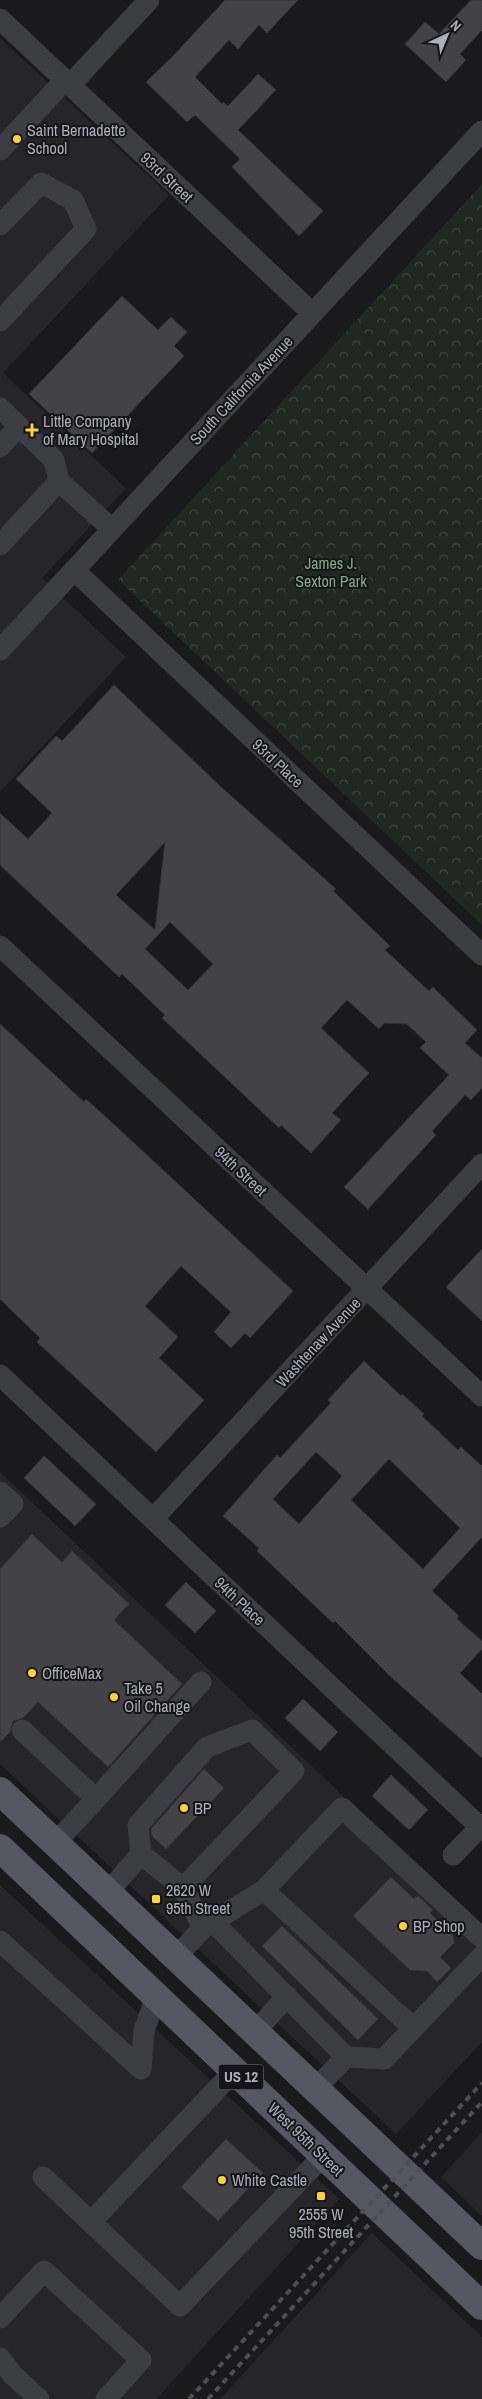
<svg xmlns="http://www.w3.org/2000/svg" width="482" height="2399" viewBox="0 0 482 2399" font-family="'Archivo Narrow',sans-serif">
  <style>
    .built { fill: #26262a }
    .park { fill: url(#park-crowns) }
    .building { fill: #424247; stroke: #353439; fill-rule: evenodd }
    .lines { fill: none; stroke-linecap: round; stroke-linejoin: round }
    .minor { stroke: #3d3d44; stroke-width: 21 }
    .major { stroke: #565861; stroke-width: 28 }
    .rail { stroke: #4e4f57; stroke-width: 4; stroke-dasharray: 6 5; stroke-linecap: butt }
    .poi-dot { fill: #ffd330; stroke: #151518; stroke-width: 2 }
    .labels { text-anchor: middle; stroke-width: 4; stroke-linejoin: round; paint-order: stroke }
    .shield { fill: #151518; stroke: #7f818c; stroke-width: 1 }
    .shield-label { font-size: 15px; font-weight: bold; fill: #acafbd }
    .poi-label { font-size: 16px; fill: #acafbd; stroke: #151518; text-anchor: start }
    .street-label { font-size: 16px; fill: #acafbd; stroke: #151518 }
    .park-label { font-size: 16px; fill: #82a989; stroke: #151518 }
  </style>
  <defs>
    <pattern id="park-crowns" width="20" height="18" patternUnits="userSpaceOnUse" patternTransform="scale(1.25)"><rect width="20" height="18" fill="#1f2922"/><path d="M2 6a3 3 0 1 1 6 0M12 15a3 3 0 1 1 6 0" fill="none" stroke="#3d4640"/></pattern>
  </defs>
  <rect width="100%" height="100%" fill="#1a1a1d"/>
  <!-- built -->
  <g class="built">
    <path d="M0,38L169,195L3,373L126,488L42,578L126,657L0,792Z"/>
    <path d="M0,1472L482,1927V2042L396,2134L0,1764Z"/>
    <path d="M0,1885L339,2199L156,2399H0Z"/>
    <path d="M482,2132V2216L441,2177Z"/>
    <path d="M372,2233L482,2337V2399H220Z"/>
  </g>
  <!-- park -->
  <path class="park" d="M482,184V925L118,580Z"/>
  <!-- building -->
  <g class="building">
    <path d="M225,0H298L267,33L259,25L238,49L229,40L195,77L222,104L223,102L228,106L258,74L276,90L238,130L323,211L299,236L232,167L240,159L195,115L187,122L146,82L173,56Z"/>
    <path d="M471,0H482V30L460,54L466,60L446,82L405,44L425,22L439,34Z"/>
    <path d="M122,296L158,330L171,317L187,332L174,346L184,356L92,453L29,394Z"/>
    <path d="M114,685L221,787L336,889L333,891L390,946L385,950L429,991L433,987L477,1030L465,1043L482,1058V1088L471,1100L465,1095L432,1131L436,1135L368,1209L344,1187L449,1075L420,1048L426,1042L407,1024L384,1023L379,1029L347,1000L321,1028L369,1073L332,1113L341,1120L311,1153L281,1125L279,1128L162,1018L165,1015L122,974L119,977L0,865V813L28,839L52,813L16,779L56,736L62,741ZM165,842L155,930L116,895ZM170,922L213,964L188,990L145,949Z"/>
    <path d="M0,1024L84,1102L86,1099L119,1129L293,1291L250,1338L245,1333L231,1348L214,1332L231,1312L181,1266L145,1306L178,1337L159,1358L204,1400L156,1452L37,1342L40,1338L0,1299Z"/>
    <path d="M482,1249V1321L446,1287Z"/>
    <path d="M364,1361L401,1396L402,1394L424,1414L422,1416L458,1450L461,1447L482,1466V1537L432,1591L459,1616L457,1619L482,1641V1649L460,1673L482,1694V1758L391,1677L335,1621L333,1623L257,1551L259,1548L223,1516L277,1455L280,1458L331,1403L328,1400ZM316,1452L342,1476L299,1524L273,1499ZM389,1459L460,1528L423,1569L351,1500Z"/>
    <path d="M44,1456L96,1504L75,1526L24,1478Z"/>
    <path d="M32,1534L62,1562L72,1551L129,1604L114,1620L182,1684L108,1767L38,1702L23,1718L13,1721L10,1732L0,1742V1569Z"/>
    <path d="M186,1582L216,1611L195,1633L165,1605Z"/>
    <path d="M303,1699L338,1732L320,1751L285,1718Z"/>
    <path d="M204,1769L224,1788L166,1849L152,1836L151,1829Z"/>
    <path d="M391,1775L428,1810L409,1830L372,1796Z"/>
    <path d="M391,1877L414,1899L418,1896L433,1910L430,1913L453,1936L454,1943L440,1957L451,1968L437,1982L427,1971L410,1970L353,1916Z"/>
    <path d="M282,1926L378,2019L358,2040L262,1946Z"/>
    <path d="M226,2139L263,2173L218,2221L181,2187Z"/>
  </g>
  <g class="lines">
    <!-- minor -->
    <g class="minor">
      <path d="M0,19L312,313"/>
      <path d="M70,85L149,0"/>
      <path d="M0,150L65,80"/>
      <path d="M0,225L41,183L73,200L86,229L0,321"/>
      <path d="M0,408L54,460L59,481L112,529"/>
      <path d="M0,447L19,426"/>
      <path d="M0,545L59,481"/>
      <path d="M74,570L482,955"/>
      <path d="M0,650L482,131"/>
      <path d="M0,946L482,1396"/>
      <path d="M0,1375L480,1827"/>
      <path d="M0,1492L13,1504L0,1517"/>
      <path d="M153,1519L482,1164"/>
      <path d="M22,1730L96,1799L55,1843"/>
      <path d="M96,1799L201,1682"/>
      <path d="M141,1854L138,1825L207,1747L252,1730L294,1771L183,1888"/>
      <path d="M453,1855L482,1825"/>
      <path d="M264,1890L413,2028"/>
      <path d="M108,1892L141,1854L183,1888L203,1928L176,1957"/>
      <path d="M213,1922L346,2057"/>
      <path d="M203,1928L264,1890L342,1808L482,1938"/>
      <path d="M0,1941L141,2069"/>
      <path d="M255,2032L287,1996"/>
      <path d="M141,2069L144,2031L156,1996"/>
      <path d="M315,2089L346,2057L384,2059L482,1956"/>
      <path d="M43,2177L180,2306L324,2155"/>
      <path d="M91,2222L235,2070"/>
      <path d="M0,2318L44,2271L141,2360L106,2399"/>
      <path d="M0,2358L13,2375L39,2399"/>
    </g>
    <!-- major -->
    <g class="major">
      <path d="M0,1791L482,2246"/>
      <path d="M0,1848L482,2306"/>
    </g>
    <!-- rail -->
    <g class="rail">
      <path d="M189,2399L482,2083"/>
      <path d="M208,2399L482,2102"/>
    </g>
  </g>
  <!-- markers -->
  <g class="poi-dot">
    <circle cx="17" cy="139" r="5"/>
    <path d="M29.5 422.5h5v5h5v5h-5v5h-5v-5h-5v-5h5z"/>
    <circle cx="32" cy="1673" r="5"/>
    <circle cx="114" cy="1697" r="5"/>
    <circle cx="184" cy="1808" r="5"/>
    <rect x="151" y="1894" width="10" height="10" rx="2.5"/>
    <circle cx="403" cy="1926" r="5"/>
    <circle cx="222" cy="2180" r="5"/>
    <rect x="316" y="2191" width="10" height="10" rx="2.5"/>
  </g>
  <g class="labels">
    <!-- shield labels -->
    <rect class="shield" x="218.5" y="2064.5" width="45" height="25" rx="4"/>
    <g class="shield-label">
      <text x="241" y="2082">US 12</text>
    </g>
    <!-- poi labels -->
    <g class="poi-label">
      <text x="27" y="136">Saint Bernadette<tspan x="27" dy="18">School</tspan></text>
      <text x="43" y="427">Little Company<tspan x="43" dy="18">of Mary Hospital</tspan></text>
      <text x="42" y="1679">OfficeMax</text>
      <text x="124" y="1694">Take 5<tspan x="124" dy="18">Oil Change</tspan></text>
      <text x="194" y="1814">BP</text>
      <text x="166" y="1896">2620 W<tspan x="166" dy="18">95th Street</tspan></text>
      <text x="413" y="1932">BP Shop</text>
      <text x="232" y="2186">White Castle</text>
      <text x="321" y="2220" text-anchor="middle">2555 W<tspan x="321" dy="18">95th Street</tspan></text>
    </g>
    <!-- street labels -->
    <g class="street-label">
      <text transform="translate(167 177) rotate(43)" y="6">93rd Street</text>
      <text transform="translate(241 390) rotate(-47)" y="6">South California Avenue</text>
      <text transform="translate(278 763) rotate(43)" y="6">93rd Place</text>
      <text transform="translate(241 1171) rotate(43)" y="6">94th Street</text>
      <text transform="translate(318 1342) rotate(-47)" y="6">Washtenaw Avenue</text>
      <text transform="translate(240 1601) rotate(43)" y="6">94th Place</text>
      <text transform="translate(306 2139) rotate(44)" y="6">West 95th Street</text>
    </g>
    <!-- park labels -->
    <g class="park-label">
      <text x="331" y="569">James J.<tspan x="331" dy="18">Sexton Park</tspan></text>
    </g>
  </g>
  <!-- north arrow -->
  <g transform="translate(447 35) rotate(44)" stroke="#151518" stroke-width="4" paint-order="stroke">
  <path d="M0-4L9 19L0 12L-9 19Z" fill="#acafbd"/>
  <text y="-8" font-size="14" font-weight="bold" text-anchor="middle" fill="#acafbd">N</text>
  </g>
</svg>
